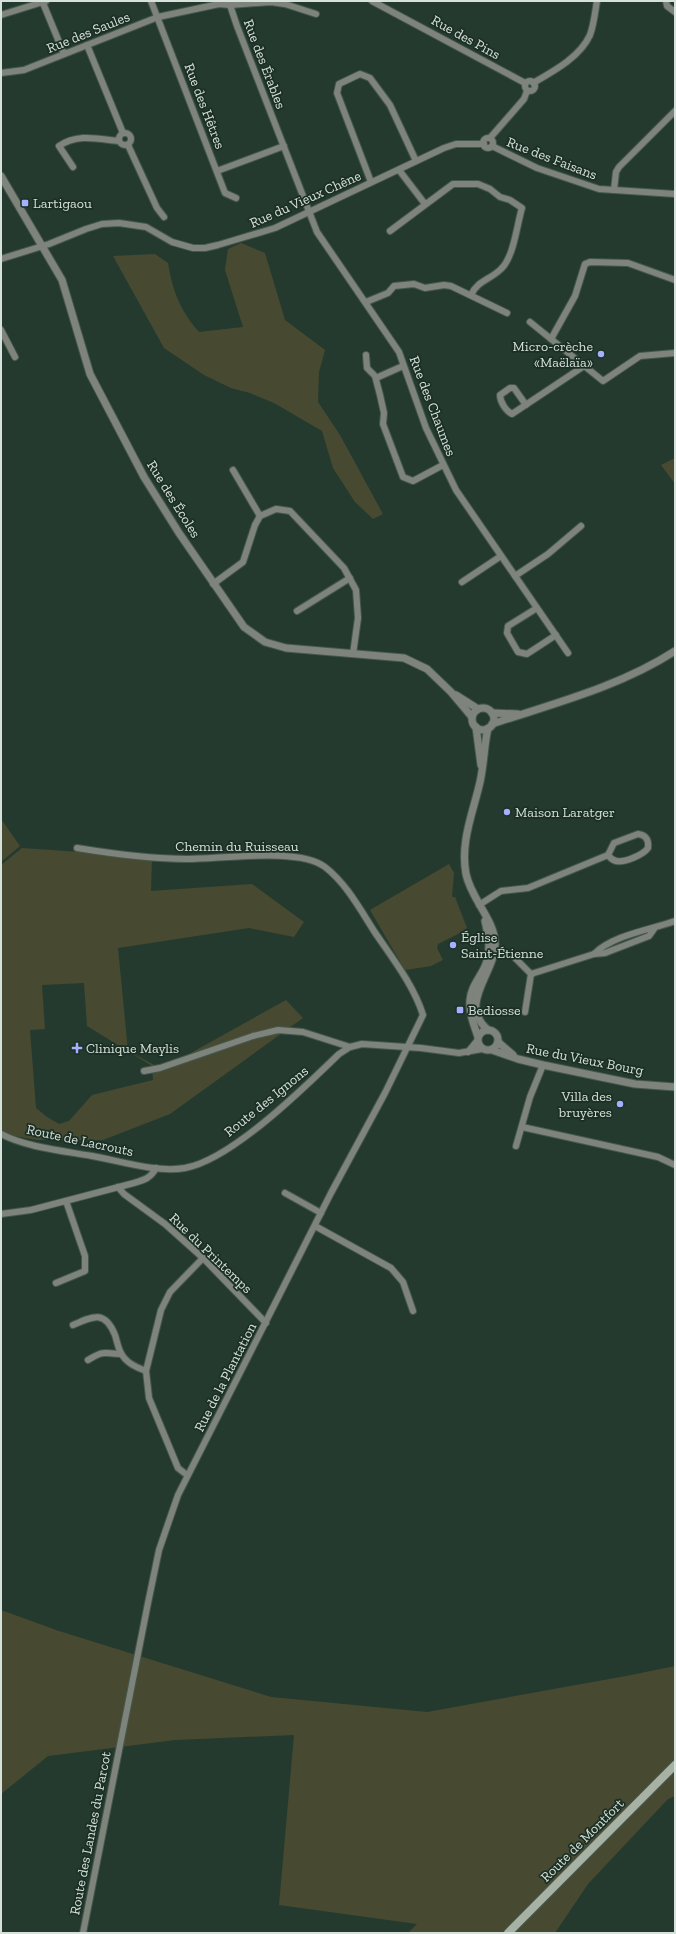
<svg xmlns="http://www.w3.org/2000/svg" width="676" height="1934" viewBox="0 0 676 1934" font-family="'Zilla Slab',serif">
  <style>
    .green { fill: #474a31; fill-rule: evenodd }
    .lines { fill: none; stroke-linecap: round; stroke-linejoin: round }
    .minor-casing { stroke: #45584e; stroke-width: 8 }
    .tertiary-casing { stroke: #45584e; stroke-width: 9 }
    .secondary-casing { stroke: #45584e; stroke-width: 10 }
    .minor { stroke: #7e847c; stroke-width: 6 }
    .tertiary { stroke: #7e847c; stroke-width: 7 }
    .secondary { stroke: #a7b2a4; stroke-width: 8 }
    .poi-dot { fill: #a5b1fc; stroke: #1b2f25; stroke-width: 1.5 }
    .labels { text-anchor: middle; stroke-width: 3.5; stroke-linejoin: round; paint-order: stroke }
    .street-label { font-size: 14px; fill: #d5e1da; stroke: #1b2f25 }
    .poi-label { font-size: 14px; fill: #d5e1da; stroke: #1b2f25; text-anchor: start }
  </style>
  <rect width="100%" height="100%" fill="#253a2f"/>
  <!-- green -->
  <g class="green">
    <path d="M241,243L265,253L285,320L325,350L319,372L318,402L340,435L383,514L373,519L355,502L333,468L322,431L274,403L250,393L231,388L204,375L164,348L113,256L155,254L168,263C173,292 180,310 199,332L243,327L225,270L228,249Z"/>
    <path d="M675,458V484L661,465Z"/>
    <path d="M1,819L20,846L1,862Z"/>
    <path d="M22,848L152,857L151,891L252,884L304,922L294,937L249,928L118,948L128,1051L162,1069L286,1000L303,1018L170,1114L103,1140H38L8,1135L1,1130V865ZM84,983L87,1026L152,1066L153,1080L92,1095L69,1121L59,1124L47,1117L36,1108L30,1030L45,1029L42,985Z"/>
    <path d="M449,864L454,873L452,897H455L467,928L463,930L464,931L438,944L437,948L443,960L431,966L405,970L370,910Z"/>
    <path d="M1,1610L59,1631L271,1697L427,1712L626,1676L675,1666V1796L668,1799L588,1884L555,1933H408L417,1924L279,1905L294,1735L175,1740L48,1756L1,1794Z"/>
  </g>
  <g class="lines">
    <!-- minor casing -->
    <g class="minor-casing">
      <g id="minor">
        <path d="M151,1L225,193L236,198"/>
        <path d="M372,1L525,83"/>
        <path d="M666,1L667,6L675,12"/>
        <path d="M43,3L64,54"/>
        <path d="M316,14L285,4L271,2L230,5L237,26L317,232L399,352L426,428L456,490L568,653"/>
        <path d="M1,15L46,1"/>
        <path d="M87,45L123,133"/>
        <path d="M1,73L24,70L158,17L219,4L230,5"/>
        <circle cx="530" cy="86" r="5"/>
        <path d="M533,83C554,71 580,57 590,35C594,24 595,12 597,1"/>
        <circle cx="125" cy="139" r="6"/>
        <path d="M490,138L524,99L527,91"/>
        <circle cx="488" cy="143" r="5"/>
        <path d="M128,145L157,208L164,217"/>
        <path d="M492,146L537,168L599,189L675,194"/>
        <path d="M73,167L59,146C78,133 98,139 119,141"/>
        <path d="M399,170L425,204"/>
        <path d="M217,171L284,146"/>
        <path d="M371,182L337,93L339,84L360,74L370,78L390,105L416,161"/>
        <path d="M614,190L616,172L619,167L675,111"/>
        <path d="M390,231L453,184H478L490,189L500,197L510,200L522,208C517,224 514,257 501,269C490,280 478,280 471,295"/>
        <path d="M1,259L49,244L86,229L102,224L119,223L146,227L172,242L193,248H205L218,245L275,228L444,148L456,144H484"/>
        <path d="M366,302L388,293L394,286L414,284L425,288L444,285L451,286L507,313"/>
        <path d="M530,322L603,381L640,356L675,353"/>
        <path d="M1,330L15,357"/>
        <path d="M551,339L575,296L585,264L590,262L628,263L675,280"/>
        <path d="M366,355L367,368L375,376L380,395L384,413L383,424L403,477L413,481L443,465"/>
        <path d="M376,378L403,366"/>
        <path d="M526,405L514,388H510L500,395C500,402 506,411 512,414L584,366"/>
        <path d="M233,470L260,516"/>
        <path d="M515,576L548,554L581,526"/>
        <path d="M462,582L501,556"/>
        <path d="M213,584L243,562L255,525L260,516L276,509L290,511L344,568L356,590L358,618L353,654"/>
        <path d="M537,608L508,626L507,633L518,652L527,654L556,635"/>
        <path d="M297,611L350,578"/>
        <path d="M638,834C646,835 649,840 648,848C643,855 624,863 616,861C612,860 610,858 608,855L614,843Z"/>
        <path d="M77,848C114,854 151,859 188,859C221,859 300,847 325,867C347,884 361,911 376,934C393,959 414,986 423,1015L385,1093L331,1193L178,1495L159,1550L148,1603L83,1933"/>
        <path d="M479,905L501,891L528,888L608,855"/>
        <path d="M491,950L512,955L531,974L594,954L605,953L649,936L654,929"/>
        <path d="M594,954C613,935 650,930 675,921"/>
        <path d="M525,1012L531,974"/>
        <path d="M468,1052L477,1041"/>
        <path d="M144,1071L160,1068L253,1036L278,1030L303,1032L350,1047"/>
        <path d="M522,1127L658,1157L675,1165"/>
        <path d="M1,1134C25,1147 64,1151 92,1156C120,1161 157,1173 185,1168C231,1160 305,1087 339,1054L350,1047L362,1044L421,1048L459,1053L482,1049"/>
        <path d="M516,1146L530,1097L543,1065"/>
        <path d="M118,1187L124,1194L165,1224L203,1258L266,1323"/>
        <path d="M285,1193L321,1213"/>
        <path d="M1,1214L31,1210L134,1183C144,1180 151,1178 156,1168"/>
        <path d="M315,1226L391,1268L403,1282L413,1311"/>
        <path d="M56,1283L85,1271V1256L66,1201"/>
        <path d="M73,1325C93,1316 105,1310 115,1335C117,1341 118,1348 121,1353C126,1363 136,1367 146,1371"/>
        <path d="M88,1360C106,1349 104,1354 121,1354"/>
        <path d="M187,1475L178,1468L149,1398L146,1371L161,1310L170,1292L203,1258"/>
      </g>
    </g>
    <!-- tertiary casing -->
    <g class="tertiary-casing">
      <g id="tertiary">
        <path d="M1,176L62,280L90,374L144,477L179,533L244,627L265,642L286,648L404,658L427,669L451,692L472,717"/>
        <path d="M456,695L478,709"/>
        <circle cx="483" cy="719" r="11"/>
        <path d="M492,713L518,714"/>
        <path d="M492,724C555,703 619,687 675,651"/>
        <path d="M476,727L481,765"/>
        <circle cx="488" cy="1040" r="10"/>
        <path d="M488,1030C457,1004 495,974 495,944C495,920 471,899 466,874C460,842 473,813 480,782C484,764 484,746 488,728"/>
        <path d="M478,1037C474,1025 469,1013 470,1000C471,985 483,975 487,961C491,947 488,934 485,921"/>
        <path d="M498,1042L513,1055"/>
        <path d="M492,1050L518,1059L543,1065L635,1084L675,1087"/>
      </g>
    </g>
    <!-- secondary casing -->
    <g class="secondary-casing">
      <path id="secondary" d="M508,1933L675,1765"/>
    </g>
    <!-- minor -->
    <use href="#minor" class="minor"/>
    <!-- tertiary -->
    <use href="#tertiary" class="tertiary"/>
    <!-- secondary -->
    <use href="#secondary" class="secondary"/>
  </g>
  <!-- markers -->
  <g class="poi-dot">
    <rect x="21" y="199" width="8" height="8" rx="2"/>
    <circle cx="601" cy="354" r="4"/>
    <circle cx="507" cy="812" r="4"/>
    <circle cx="453" cy="945" r="4"/>
    <rect x="456" y="1006" width="8" height="8" rx="2"/>
    <path d="M75 1042h4v4h4v4h-4v4h-4v-4h-4v-4h4z"/>
    <circle cx="620" cy="1104" r="4"/>
  </g>
  <g class="labels">
    <!-- street labels -->
    <g class="street-label">
      <text transform="translate(88 32) rotate(-22)" y="5">Rue des Saules</text>
      <text transform="translate(466 37) rotate(29)" y="5">Rue des Pins</text>
      <text transform="translate(265 64) rotate(69)" y="5">Rue des Érables</text>
      <text transform="translate(205 106) rotate(69)" y="5">Rue des Hêtres</text>
      <text transform="translate(552 158) rotate(21)" y="5">Rue des Faisans</text>
      <text transform="translate(305 199) rotate(-24)" y="5">Rue du Vieux Chêne</text>
      <text transform="translate(433 406) rotate(69)" y="5">Rue des Chaumes</text>
      <text transform="translate(174 499) rotate(58)" y="5">Rue des Écoles</text>
      <text x="237" y="851">Chemin du Ruisseau</text>
      <text transform="translate(585 1059) rotate(11)" y="5">Rue du Vieux Bourg</text>
      <text transform="translate(266 1101) rotate(-39)" y="5">Route des Ignons</text>
      <text transform="translate(80 1140) rotate(12)" y="5">Route de Lacrouts</text>
      <text transform="translate(211 1253) rotate(44)" y="5">Rue du Printemps</text>
      <text transform="translate(225 1377) rotate(-63)" y="5">Rue de la Plantation</text>
      <text transform="translate(90 1833) rotate(-79)" y="5">Route des Landes du Parcot</text>
      <text transform="translate(582 1840) rotate(-45)" y="5">Route de Montfort</text>
    </g>
    <!-- poi labels -->
    <g class="poi-label">
      <text x="33" y="208">Lartigaou</text>
      <text x="593" y="351" text-anchor="end">Micro-crèche<tspan x="593" dy="16">«Maëlaïa»</tspan></text>
      <text x="515" y="817">Maison Laratger</text>
      <text x="461" y="942">Église<tspan x="461" dy="16">Saint-Étienne</tspan></text>
      <text x="468" y="1015">Bediosse</text>
      <text x="86" y="1053">Clinique Maylis</text>
      <text x="612" y="1101" text-anchor="end">Villa des<tspan x="612" dy="16">bruyères</tspan></text>
    </g>
  </g>
  <!-- border -->
  <rect width="676" height="1934" fill="none" stroke="#d5e1da" stroke-width="4"/>
</svg>
